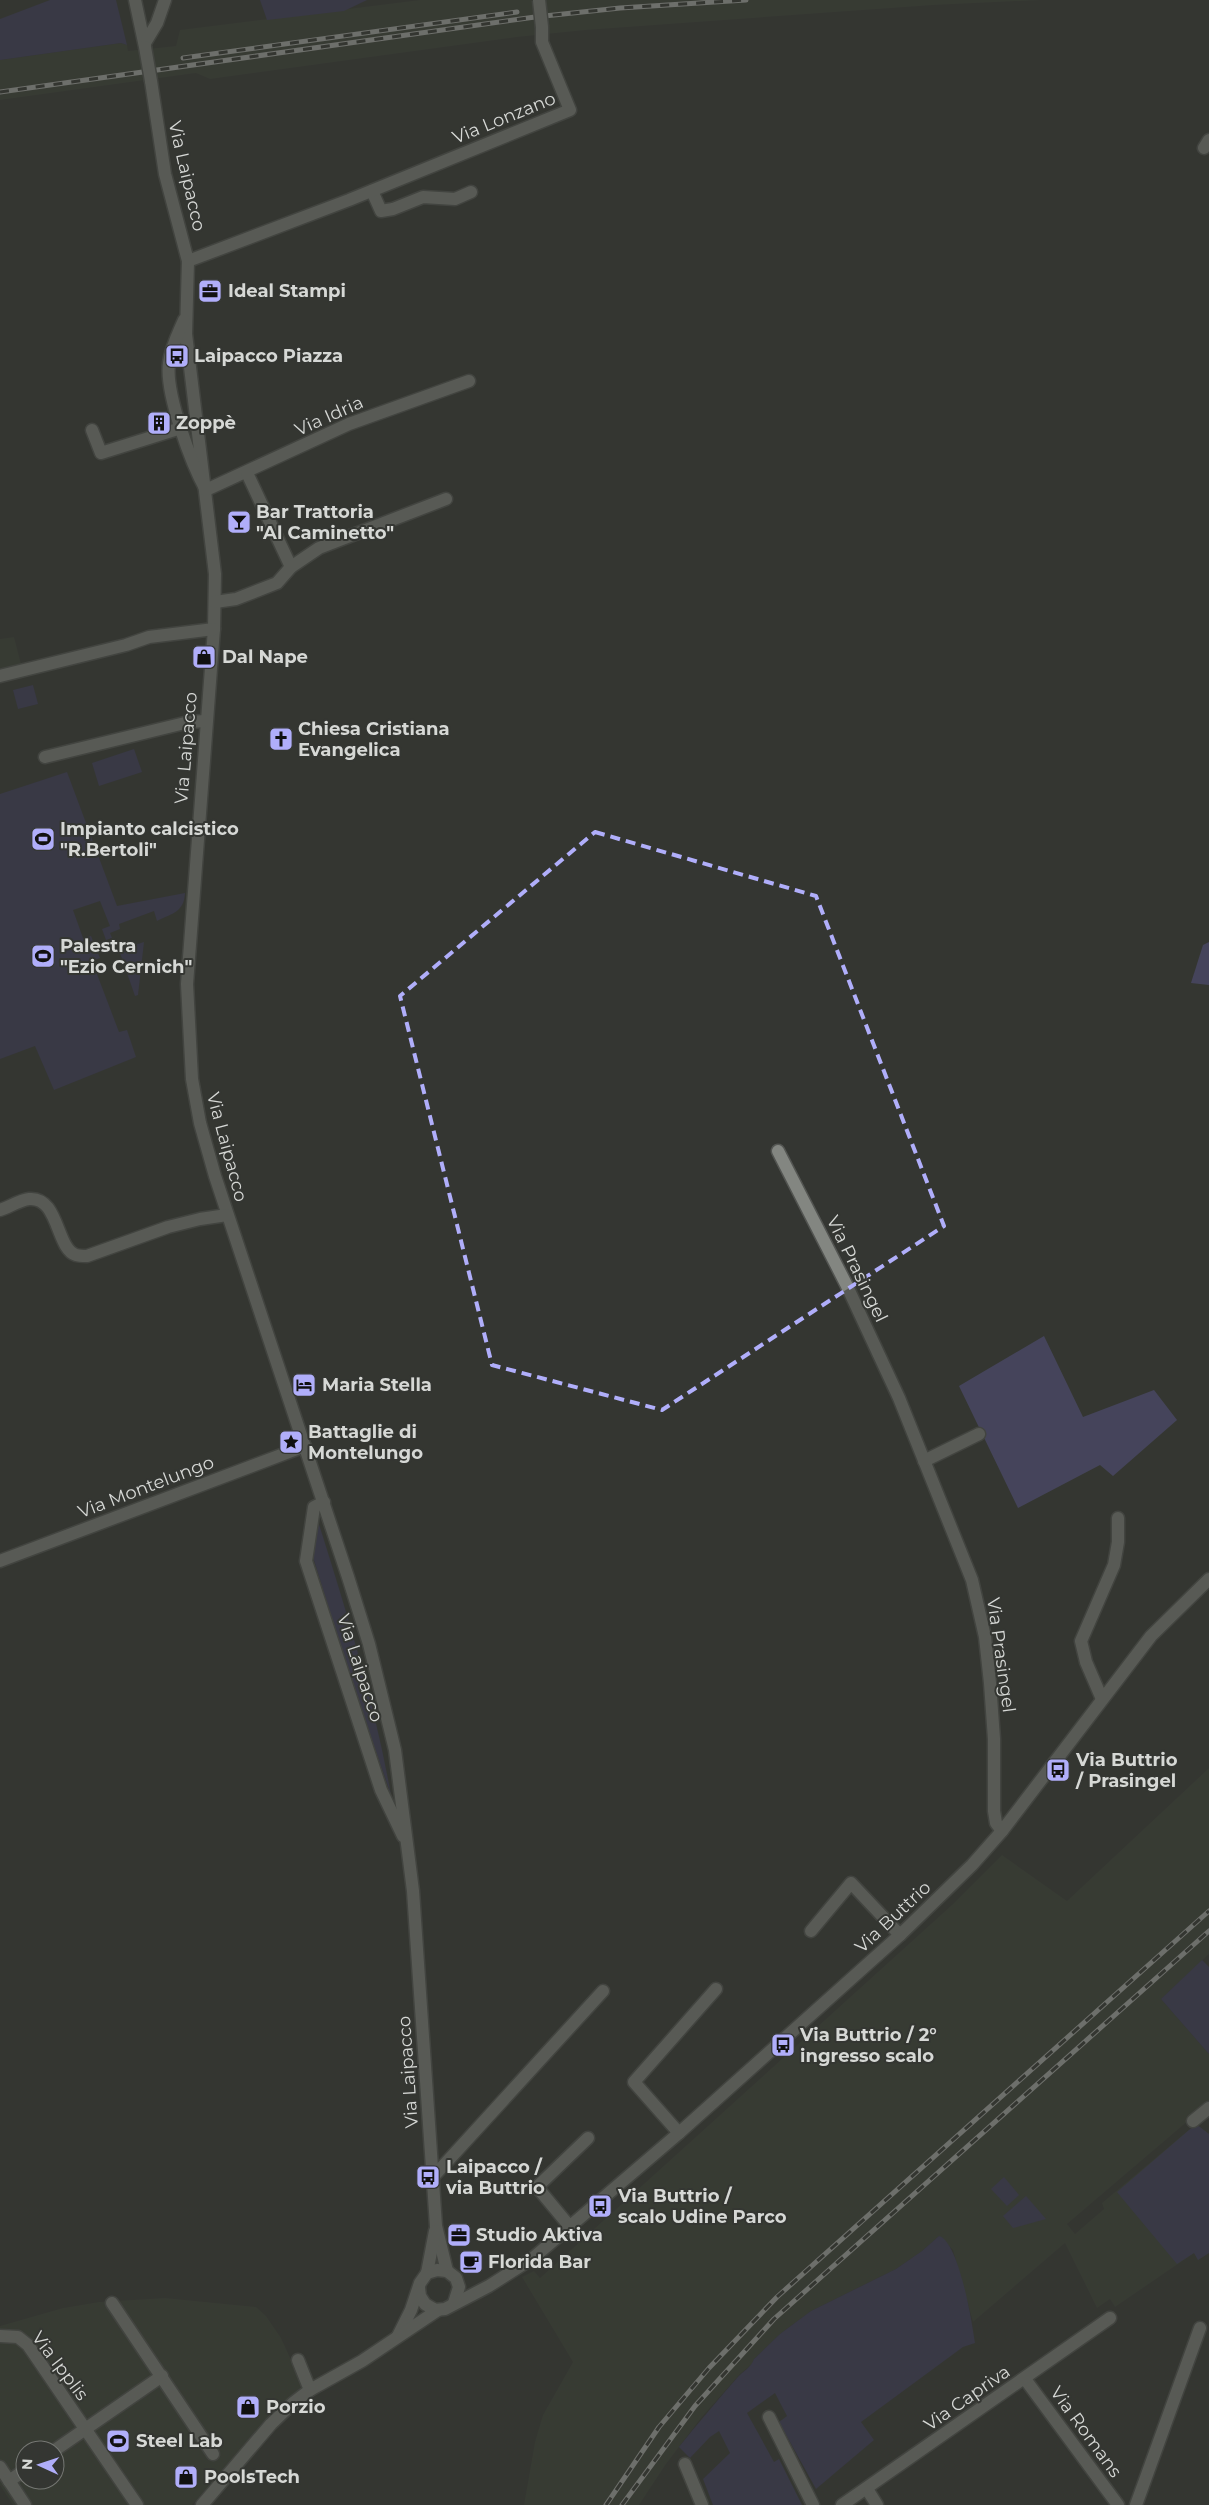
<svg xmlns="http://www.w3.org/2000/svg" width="1209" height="2505" viewBox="0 0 1209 2505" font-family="Montserrat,sans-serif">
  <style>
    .built { fill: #3b4037; fill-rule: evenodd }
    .green { fill: #3e3c5e }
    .forest { fill: #59568e }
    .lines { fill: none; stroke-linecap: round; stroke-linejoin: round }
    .minor-casing { stroke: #535552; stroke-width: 15 }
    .minor { stroke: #838681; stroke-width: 12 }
    .rail-casing { stroke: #b2b4b1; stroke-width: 5 }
    .rail { stroke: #343632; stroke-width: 3; stroke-dasharray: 9; stroke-linecap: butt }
    .minor-bridge-casing { stroke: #535552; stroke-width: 15; stroke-linecap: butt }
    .minor-bridge { stroke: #838681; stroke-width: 12 }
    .marked { fill: none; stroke: #b0aefa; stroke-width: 4; stroke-dasharray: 10 6; stroke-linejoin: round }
    .labels { text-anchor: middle; stroke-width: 4; stroke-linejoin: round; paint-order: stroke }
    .street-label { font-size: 18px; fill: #d6d8d5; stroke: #343632 }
    .poi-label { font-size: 18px; font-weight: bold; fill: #d6d8d5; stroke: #343632; text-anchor: start }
  </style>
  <rect width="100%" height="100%" fill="#343632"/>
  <!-- built -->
  <g class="built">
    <path d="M420,0H1042L934,5L586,30L517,37L210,79L196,73L0,100V60L121,43L127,45L128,51L176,46L180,30Z"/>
    <path d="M14,637L21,664L0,669V639Z"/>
    <path d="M1209,1768V1954L1161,1999L1209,2054V2103L1067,2224L1075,2234L1104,2209L1102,2203L1196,2124L1209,2134V2253L1198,2260L1194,2253L1115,2307L1110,2299L1097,2308L1065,2243L973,2322L953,2250L939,2236L922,2251L896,2269L811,2311L780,2334L754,2359L752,2364L740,2374L701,2418L666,2464L639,2505H524L535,2442L543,2415L573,2362L522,2277L534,2271L540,2278L953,1904L1002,1855L1067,1901Z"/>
    <path d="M165,2298L256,2307L266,2316L281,2338L303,2386L273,2412L192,2505H13L0,2485V2326L63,2308L99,2302ZM25,2450H55V2480H25Z"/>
  </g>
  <!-- green -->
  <g class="green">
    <path d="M50,0H116L127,45L121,43L0,60V19Z"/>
    <path d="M260,0H367L344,11L267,20Z"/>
    <path d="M33,685L38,704L18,709L13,690Z"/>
    <path d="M134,749L142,772L99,786L92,763Z"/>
    <path d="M67,772L117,906L185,893C184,912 173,913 157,921L154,911L119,924L120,929L110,933L112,938L106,940L102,929L110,926L100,901L73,910L83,938L91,936L100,958L92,961L119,1032L127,1030L136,1057L54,1090L35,1046L0,1059V794Z"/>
    <path d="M144,942L138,995L135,996L119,950Z"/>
    <path d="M317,1518C346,1610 374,1700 391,1795L347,1667L313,1557Z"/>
    <path d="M1202,1960L1209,1967V2054L1161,1999Z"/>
    <path d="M1196,2124L1209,2134V2253L1198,2260L1194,2253L1177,2264L1117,2192Z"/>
    <path d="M1004,2177L1019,2195L1007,2206L991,2189Z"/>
    <path d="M1026,2196L1046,2219L1013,2228L1003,2216Z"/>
    <path d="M939,2236C959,2242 972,2322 975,2343L963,2347L861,2422L874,2440L816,2489L779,2422L787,2416L775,2393L747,2413L774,2462L779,2459L802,2505H713L703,2479L730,2453L719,2431L710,2437L690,2458L679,2447C698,2423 717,2401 737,2378C743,2371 751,2368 754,2359L780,2334L811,2311L896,2269L922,2251Z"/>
  </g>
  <!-- forest -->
  <g class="forest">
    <path d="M1209,942V985L1191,983L1203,945Z"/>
    <path d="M1044,1336L1083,1417L1154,1390L1177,1420L1113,1476L1100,1465L1018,1508L959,1386Z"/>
  </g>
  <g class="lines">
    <!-- minor casing -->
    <g class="minor-casing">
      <g id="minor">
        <path d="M135,0L145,47"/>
        <path d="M145,43L157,23L165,0"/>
        <path d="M151,81L165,174L188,261L186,334L215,574L214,629L187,984L192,1079L200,1123L215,1176L348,1577L369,1644L395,1750L413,1891L436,2226L447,2271"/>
        <path d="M1204,148L1209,140"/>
        <path d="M372,191L381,211L393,209L423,197L455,199L471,192"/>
        <path d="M188,261L349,200L570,110L542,42V27"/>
        <path d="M184,320C178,334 171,347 169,363C165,393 191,463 206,490L349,424L469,381"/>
        <path d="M92,430L101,453L181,428"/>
        <path d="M247,473L291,567"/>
        <path d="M215,602L236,599L277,583L291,567L319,548L446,499"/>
        <path d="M0,676L126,645L149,637L214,629"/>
        <path d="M45,757L189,722L205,721"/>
        <path d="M778,1151L846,1284L899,1398L972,1580L985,1637L990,1683L994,1739V1811L996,1823L1002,1831"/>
        <path d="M0,1210C9,1207 20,1200 29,1199C59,1196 56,1249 76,1255C79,1256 84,1256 87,1256L168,1227L200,1219L227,1215"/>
        <path d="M924,1461L979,1434"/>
        <path d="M324,1502L314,1507L306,1561L381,1790L403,1836"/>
        <path d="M0,1561L305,1446"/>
        <path d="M1102,1699L1086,1662L1081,1641L1114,1565L1118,1542V1518"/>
        <path d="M811,1931L851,1883L900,1935"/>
        <path d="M1193,2121L1209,2108"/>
        <path d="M679,2133L634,2082L716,1989"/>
        <path d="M433,2177L603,1991"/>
        <path d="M571,2228L537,2187L588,2138"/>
        <path d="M427,2273L435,2231"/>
        <path d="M419,2288L420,2296L425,2304L435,2310L445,2309L489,2286L533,2258L679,2133L900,1935L972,1865L1002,1831L1151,1636L1209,1579"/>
        <path d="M112,2303L213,2454"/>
        <path d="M0,2336L18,2337L28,2345L137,2505"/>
        <path d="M398,2336L411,2310L420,2283L427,2273L437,2270L447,2271L456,2278L459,2287L454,2303"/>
        <path d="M298,2360L310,2390"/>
        <path d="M1025,2379L1118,2505"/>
        <path d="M769,2417L813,2505"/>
        <path d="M55,2450L162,2376"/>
        <path d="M685,2464L702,2505"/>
        <path d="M0,2467L25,2505"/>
        <path d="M9,2481L25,2470"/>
        <path d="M867,2489L877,2505"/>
        <path d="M202,2505L271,2424L293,2403L310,2390L362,2361L438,2310"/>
        <path d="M842,2505L1110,2318"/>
        <path d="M1136,2505L1200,2328"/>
      </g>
    </g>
    <!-- minor -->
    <use href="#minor" class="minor"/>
    <!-- rail casing -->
    <g class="rail-casing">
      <g id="rail">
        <path d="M183,58L517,12"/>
        <path d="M0,92L535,17L620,8L746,0"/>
        <path d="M606,2505L659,2427L709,2368L777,2297L1209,1911"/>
        <path d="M622,2505L695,2406L774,2319L1209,1931"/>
      </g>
    </g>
    <!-- rail -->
    <use href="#rail" class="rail"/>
    <!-- minor-bridge casing -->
    <g class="minor-bridge-casing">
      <g id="minor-bridge">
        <path d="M539,0L542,27"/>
        <path d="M145,47L151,81"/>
      </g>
    </g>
    <!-- minor-bridge -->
    <use href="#minor-bridge" class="minor-bridge"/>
  </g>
  <!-- marked area -->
  <path d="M0 0H1209V2505H0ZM595,832L816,896L944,1226L662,1410L492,1365L400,996Z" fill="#343632" fill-opacity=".55" fill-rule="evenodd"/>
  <path class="marked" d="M595,832L816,896L944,1226L662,1410L492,1365L400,996Z"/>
  <!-- icons -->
  <defs>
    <g id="office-square" transform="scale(1.25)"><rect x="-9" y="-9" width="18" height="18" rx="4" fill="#b0aefa" stroke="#343632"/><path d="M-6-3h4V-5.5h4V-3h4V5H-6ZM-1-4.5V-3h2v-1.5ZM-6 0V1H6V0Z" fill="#111"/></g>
    <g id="bus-square" transform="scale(1.25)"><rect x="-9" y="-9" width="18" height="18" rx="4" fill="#b0aefa" stroke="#343632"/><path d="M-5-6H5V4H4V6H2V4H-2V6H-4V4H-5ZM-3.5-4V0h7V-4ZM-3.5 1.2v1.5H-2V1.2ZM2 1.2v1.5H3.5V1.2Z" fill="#111"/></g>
    <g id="building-square" transform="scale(1.25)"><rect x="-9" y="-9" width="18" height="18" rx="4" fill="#b0aefa" stroke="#343632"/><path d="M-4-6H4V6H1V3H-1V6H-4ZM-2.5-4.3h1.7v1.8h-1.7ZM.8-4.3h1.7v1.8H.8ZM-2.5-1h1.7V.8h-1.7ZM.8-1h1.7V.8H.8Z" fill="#111"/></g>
    <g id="bar-square" transform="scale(1.25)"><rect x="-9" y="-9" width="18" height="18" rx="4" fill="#b0aefa" stroke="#343632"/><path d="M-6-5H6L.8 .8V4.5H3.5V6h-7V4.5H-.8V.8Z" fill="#111"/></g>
    <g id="shop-square" transform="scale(1.25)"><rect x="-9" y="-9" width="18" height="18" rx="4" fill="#b0aefa" stroke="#343632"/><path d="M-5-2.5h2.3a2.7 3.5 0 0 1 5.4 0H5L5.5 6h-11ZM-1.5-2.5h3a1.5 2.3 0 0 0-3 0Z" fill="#111"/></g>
    <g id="church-square" transform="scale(1.25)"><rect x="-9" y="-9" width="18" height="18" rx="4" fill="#b0aefa" stroke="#343632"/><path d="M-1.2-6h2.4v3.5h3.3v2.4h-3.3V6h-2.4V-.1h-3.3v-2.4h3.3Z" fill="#111"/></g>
    <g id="stadium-square" transform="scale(1.25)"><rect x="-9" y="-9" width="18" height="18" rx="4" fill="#b0aefa" stroke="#343632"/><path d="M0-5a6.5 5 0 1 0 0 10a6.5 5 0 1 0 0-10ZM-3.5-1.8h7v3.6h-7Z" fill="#111"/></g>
    <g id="hotel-square" transform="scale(1.25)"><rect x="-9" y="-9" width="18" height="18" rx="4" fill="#b0aefa" stroke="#343632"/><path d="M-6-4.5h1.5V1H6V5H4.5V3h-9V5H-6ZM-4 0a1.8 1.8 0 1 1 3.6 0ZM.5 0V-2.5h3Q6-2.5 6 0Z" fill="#111"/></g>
    <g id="sight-square" transform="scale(1.25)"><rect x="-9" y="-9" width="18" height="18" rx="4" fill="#b0aefa" stroke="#343632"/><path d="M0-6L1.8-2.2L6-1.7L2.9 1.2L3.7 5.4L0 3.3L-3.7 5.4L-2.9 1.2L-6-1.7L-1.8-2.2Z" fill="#111"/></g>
    <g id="cafe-square" transform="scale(1.25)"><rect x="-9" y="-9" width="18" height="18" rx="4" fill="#b0aefa" stroke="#343632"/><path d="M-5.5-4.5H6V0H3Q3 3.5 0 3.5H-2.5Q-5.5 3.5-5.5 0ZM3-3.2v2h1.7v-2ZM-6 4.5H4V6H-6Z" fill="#111"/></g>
  </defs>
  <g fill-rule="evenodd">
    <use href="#office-square" x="210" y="291"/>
    <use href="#bus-square" x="177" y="356"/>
    <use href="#building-square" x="159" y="423"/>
    <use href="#bar-square" x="239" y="522"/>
    <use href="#shop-square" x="204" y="657"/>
    <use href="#church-square" x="281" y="739"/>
    <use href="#stadium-square" x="43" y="839"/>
    <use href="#stadium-square" x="43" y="956"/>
    <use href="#hotel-square" x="304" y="1385"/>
    <use href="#sight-square" x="291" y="1442"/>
    <use href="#bus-square" x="1058" y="1770"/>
    <use href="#bus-square" x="783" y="2045"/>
    <use href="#bus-square" x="428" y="2177"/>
    <use href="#bus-square" x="600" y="2206"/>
    <use href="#office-square" x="459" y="2235"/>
    <use href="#cafe-square" x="471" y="2262"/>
    <use href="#shop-square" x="248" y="2407"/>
    <use href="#stadium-square" x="118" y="2441"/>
    <use href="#shop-square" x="186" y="2477"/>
  </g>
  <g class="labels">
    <!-- street labels -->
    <g class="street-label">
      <text transform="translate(504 118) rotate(-22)" y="6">Via Lonzano</text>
      <text transform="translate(187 176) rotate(77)" y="6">Via Laipacco</text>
      <text transform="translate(329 416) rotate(-24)" y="6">Via Idria</text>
      <text transform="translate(186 748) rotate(-85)" y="6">Via Laipacco</text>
      <text transform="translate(227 1147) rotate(75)" y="6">Via Laipacco</text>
      <text transform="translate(857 1269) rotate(64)" y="6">Via Prasingel</text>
      <text transform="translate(146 1487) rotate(-21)" y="6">Via Montelungo</text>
      <text transform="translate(1001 1655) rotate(82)" y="6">Via Prasingel</text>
      <text transform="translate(360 1668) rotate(72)" y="6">Via Laipacco</text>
      <text transform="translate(893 1917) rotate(-43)" y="6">Via Buttrio</text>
      <text transform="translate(408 2072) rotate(-94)" y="6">Via Laipacco</text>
      <text transform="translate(60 2366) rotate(53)" y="6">Via Ipplis</text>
      <text transform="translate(967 2398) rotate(-35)" y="6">Via Capriva</text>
      <text transform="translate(1086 2432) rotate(54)" y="6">Via Romans</text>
    </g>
    <!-- poi labels -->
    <g class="poi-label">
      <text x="228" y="297">Ideal Stampi</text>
      <text x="194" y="362">Laipacco Piazza</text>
      <text x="176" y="429">Zoppè</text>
      <text x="256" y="518">Bar Trattoria<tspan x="256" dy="21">"Al Caminetto"</tspan></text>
      <text x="222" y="663">Dal Nape</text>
      <text x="298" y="735">Chiesa Cristiana<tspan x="298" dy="21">Evangelica</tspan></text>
      <text x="60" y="835">Impianto calcistico<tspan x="60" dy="21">"R.Bertoli"</tspan></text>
      <text x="60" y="952">Palestra<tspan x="60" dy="21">"Ezio Cernich"</tspan></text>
      <text x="322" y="1391">Maria Stella</text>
      <text x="308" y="1438">Battaglie di<tspan x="308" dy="21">Montelungo</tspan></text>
      <text x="1076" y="1766">Via Buttrio<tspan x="1076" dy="21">/ Prasingel</tspan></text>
      <text x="800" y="2041">Via Buttrio / 2°<tspan x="800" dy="21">ingresso scalo</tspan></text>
      <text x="446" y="2173">Laipacco /<tspan x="446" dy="21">via Buttrio</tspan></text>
      <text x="618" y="2202">Via Buttrio /<tspan x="618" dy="21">scalo Udine Parco</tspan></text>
      <text x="476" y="2241">Studio Aktiva</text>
      <text x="488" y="2268">Florida Bar</text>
      <text x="266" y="2413">Porzio</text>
      <text x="136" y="2447">Steel Lab</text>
      <text x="204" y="2483">PoolsTech</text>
    </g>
  </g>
  <!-- north arrow -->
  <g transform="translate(40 2465) rotate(273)"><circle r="24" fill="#343632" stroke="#757773"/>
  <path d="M0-4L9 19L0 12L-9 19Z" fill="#b0aefa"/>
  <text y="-8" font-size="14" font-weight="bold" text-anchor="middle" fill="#d6d8d5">N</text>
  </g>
</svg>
